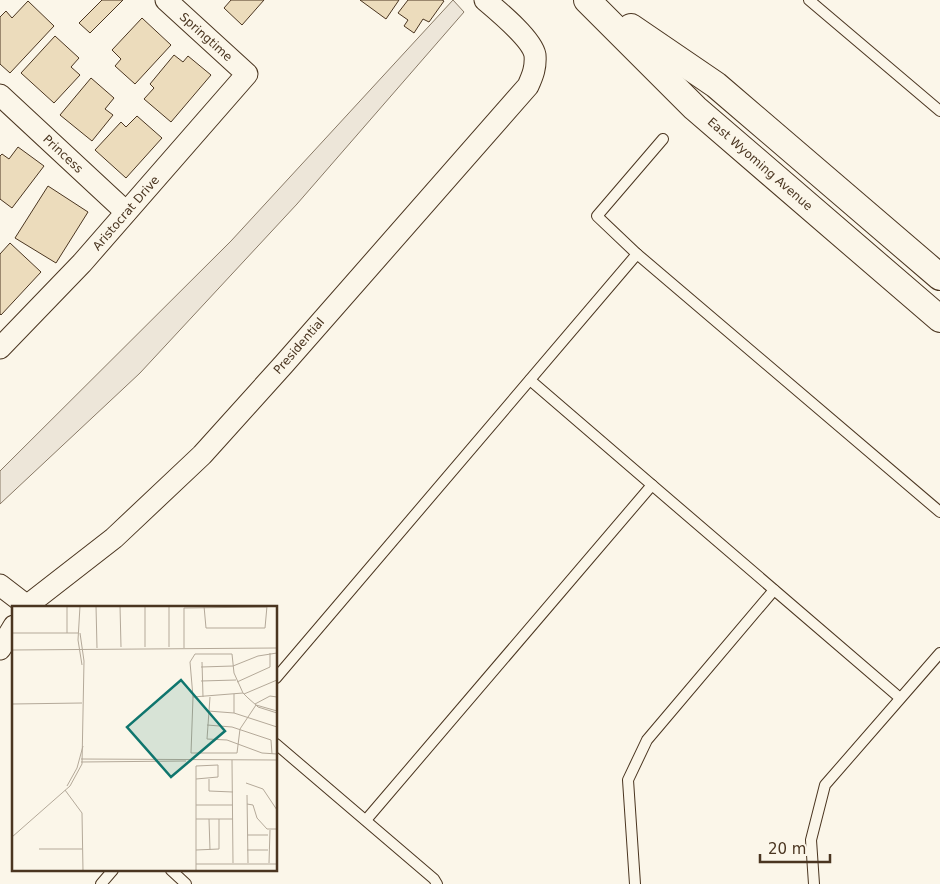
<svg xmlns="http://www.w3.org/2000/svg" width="940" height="884" viewBox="0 0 940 884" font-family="'DejaVu Sans',sans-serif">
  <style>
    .green { fill: #ede6d9; stroke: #887966 }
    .building { fill: #ecdcbc; stroke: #4a3520 }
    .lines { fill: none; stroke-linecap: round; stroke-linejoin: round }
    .service-casing { stroke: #4a3520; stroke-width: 12 }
    .minor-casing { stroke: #4a3520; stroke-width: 23 }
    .tertiary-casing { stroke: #4a3520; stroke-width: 28 }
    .service { stroke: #fbf6e9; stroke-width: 10 }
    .minor { stroke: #fbf6e9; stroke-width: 21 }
    .tertiary { stroke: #fbf6e9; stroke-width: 26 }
    .labels { text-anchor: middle; stroke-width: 4; stroke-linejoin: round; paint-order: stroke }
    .street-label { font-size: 12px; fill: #4a3520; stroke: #fbf6e9 }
    .inset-road { fill: none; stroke: #b4a999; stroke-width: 1 }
    .view { fill: #0f766e; fill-opacity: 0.15; stroke: #0f766e; stroke-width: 2.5 }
    .inset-edge { fill: none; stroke: #4a3520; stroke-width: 2.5 }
  </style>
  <rect width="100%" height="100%" fill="#fbf6e9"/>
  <!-- green -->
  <path class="green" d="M453,0L464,12L297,204L140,373L0,504V471L231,241Z"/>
  <!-- building -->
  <g class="building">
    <path d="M102,0H123L90,33L79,23Z"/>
    <path d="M231,0H264L242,25L224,8Z"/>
    <path d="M360,0H399L386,19Z"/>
    <path d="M408,0H442L444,1L429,22L423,19L414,33L404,26L408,20L398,13Z"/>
    <path d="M28,1L54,26L10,73L0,64V17L6,11L12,18Z"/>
    <path d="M142,18L171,45L135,84L115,66L121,59L112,50Z"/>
    <path d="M55,36L79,58L71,67L80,75L54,103L21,73Z"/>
    <path d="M174,55L183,62L188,56L211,75L171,122L144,99L154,88L150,84Z"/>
    <path d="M91,78L114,98L105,109L113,115L92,141L60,115Z"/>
    <path d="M137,116L162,138L126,178L95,150L121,122L126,127Z"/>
    <path d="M18,147L44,166L12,208L0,199V156L2,154L9,159Z"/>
    <path d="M48,186L88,212L56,263L15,238Z"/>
    <path d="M10,243L41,272L1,315L0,314V254Z"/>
  </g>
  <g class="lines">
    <!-- service casing -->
    <g class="service-casing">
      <g id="service">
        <path d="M809,0L940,111"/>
        <path d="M637,254L597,216L663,139"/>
        <path d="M530,380L652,485"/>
        <path d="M276,678L637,254L940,512"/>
        <path d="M276,744L434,879L437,884"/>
        <path d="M366,820L652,485L900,698"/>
        <path d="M171,870L186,884"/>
        <path d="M101,884L113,870"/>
        <path d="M635,884L628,780L647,740L774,590"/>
        <path d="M814,884L811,840L825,785L940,653"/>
      </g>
    </g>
    <!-- minor casing -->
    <g class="minor-casing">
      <g id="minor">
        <path d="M0,95L126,212"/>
        <path d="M0,348L82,263L247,74L166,0"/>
        <path d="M0,585L26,605"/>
        <path d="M24,608L114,538L202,455L284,364L528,86C533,75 536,67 535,55C532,39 498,11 485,0"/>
        <path d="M0,649L14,626"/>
      </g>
    </g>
    <!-- tertiary casing -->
    <g class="tertiary-casing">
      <g id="tertiary">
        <path d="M587,0L695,108L940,319"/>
        <path d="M631,27L716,85L940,277"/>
      </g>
    </g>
    <!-- service -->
    <use href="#service" class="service"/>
    <!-- minor -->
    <use href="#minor" class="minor"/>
    <!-- tertiary -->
    <use href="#tertiary" class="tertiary"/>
  </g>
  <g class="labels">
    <!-- street labels -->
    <g class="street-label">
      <text transform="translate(206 37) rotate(42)" y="4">Springtime</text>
      <text transform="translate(63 154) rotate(43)" y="4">Princess</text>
      <text transform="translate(760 164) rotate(41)" y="4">East Wyoming Avenue</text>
      <text transform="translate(126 213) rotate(-49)" y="4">Aristocrat Drive</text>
      <text transform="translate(299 346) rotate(-49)" y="4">Presidential</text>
    </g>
  </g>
  <!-- overview -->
  <g transform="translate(12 606)">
    <rect width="265" height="265" fill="#fbf6e9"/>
    <path class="inset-road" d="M55,0V27M68,0L66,34L70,59M84,0L85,42M108,0L109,41M133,0V41M157,0V41M192,0L194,22H253L255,0M172,2L255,1M172,2V42M0,27H66M0,44L265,42M190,56L191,91M189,61L221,60L246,50L265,47M189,75L224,74M225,76L258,61V47M222,88V107M232,88L265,74M181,91L231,87M198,91L195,133L215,134L250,147L265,148M0,98L70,97M243,98L258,90L265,91M244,99L228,123L225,147H179L181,91L178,56L183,48H220L222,67L231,87L236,92L244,99L246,101L265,107M244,99L265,105M196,105L222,107L265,121M195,119L220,121L259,134L260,148M69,153L265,154M220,154L221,257M69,156L174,155M184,173L206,171V159L184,160V265M197,173V185L221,186M234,177L251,183L265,204M55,180L65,162L71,140M53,184L70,207L71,265M235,189L236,257M235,198L241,199L245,212L255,223H265M184,199H221M184,213H221M197,213L198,244M235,229H256M0,231L58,180L70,158L72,55L68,27M27,243H70M184,244L207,243V213M235,244H256M257,257L258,224M184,258H265"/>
    <path class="view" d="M169,74L213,125L159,171L115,121Z"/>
    <rect width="265" height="265" class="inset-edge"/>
  </g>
  <!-- scale -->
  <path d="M760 854v8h70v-8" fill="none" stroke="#4a3520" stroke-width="2.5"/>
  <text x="768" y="854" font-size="15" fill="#4a3520" stroke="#fbf6e9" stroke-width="4" paint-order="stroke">20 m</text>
</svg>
